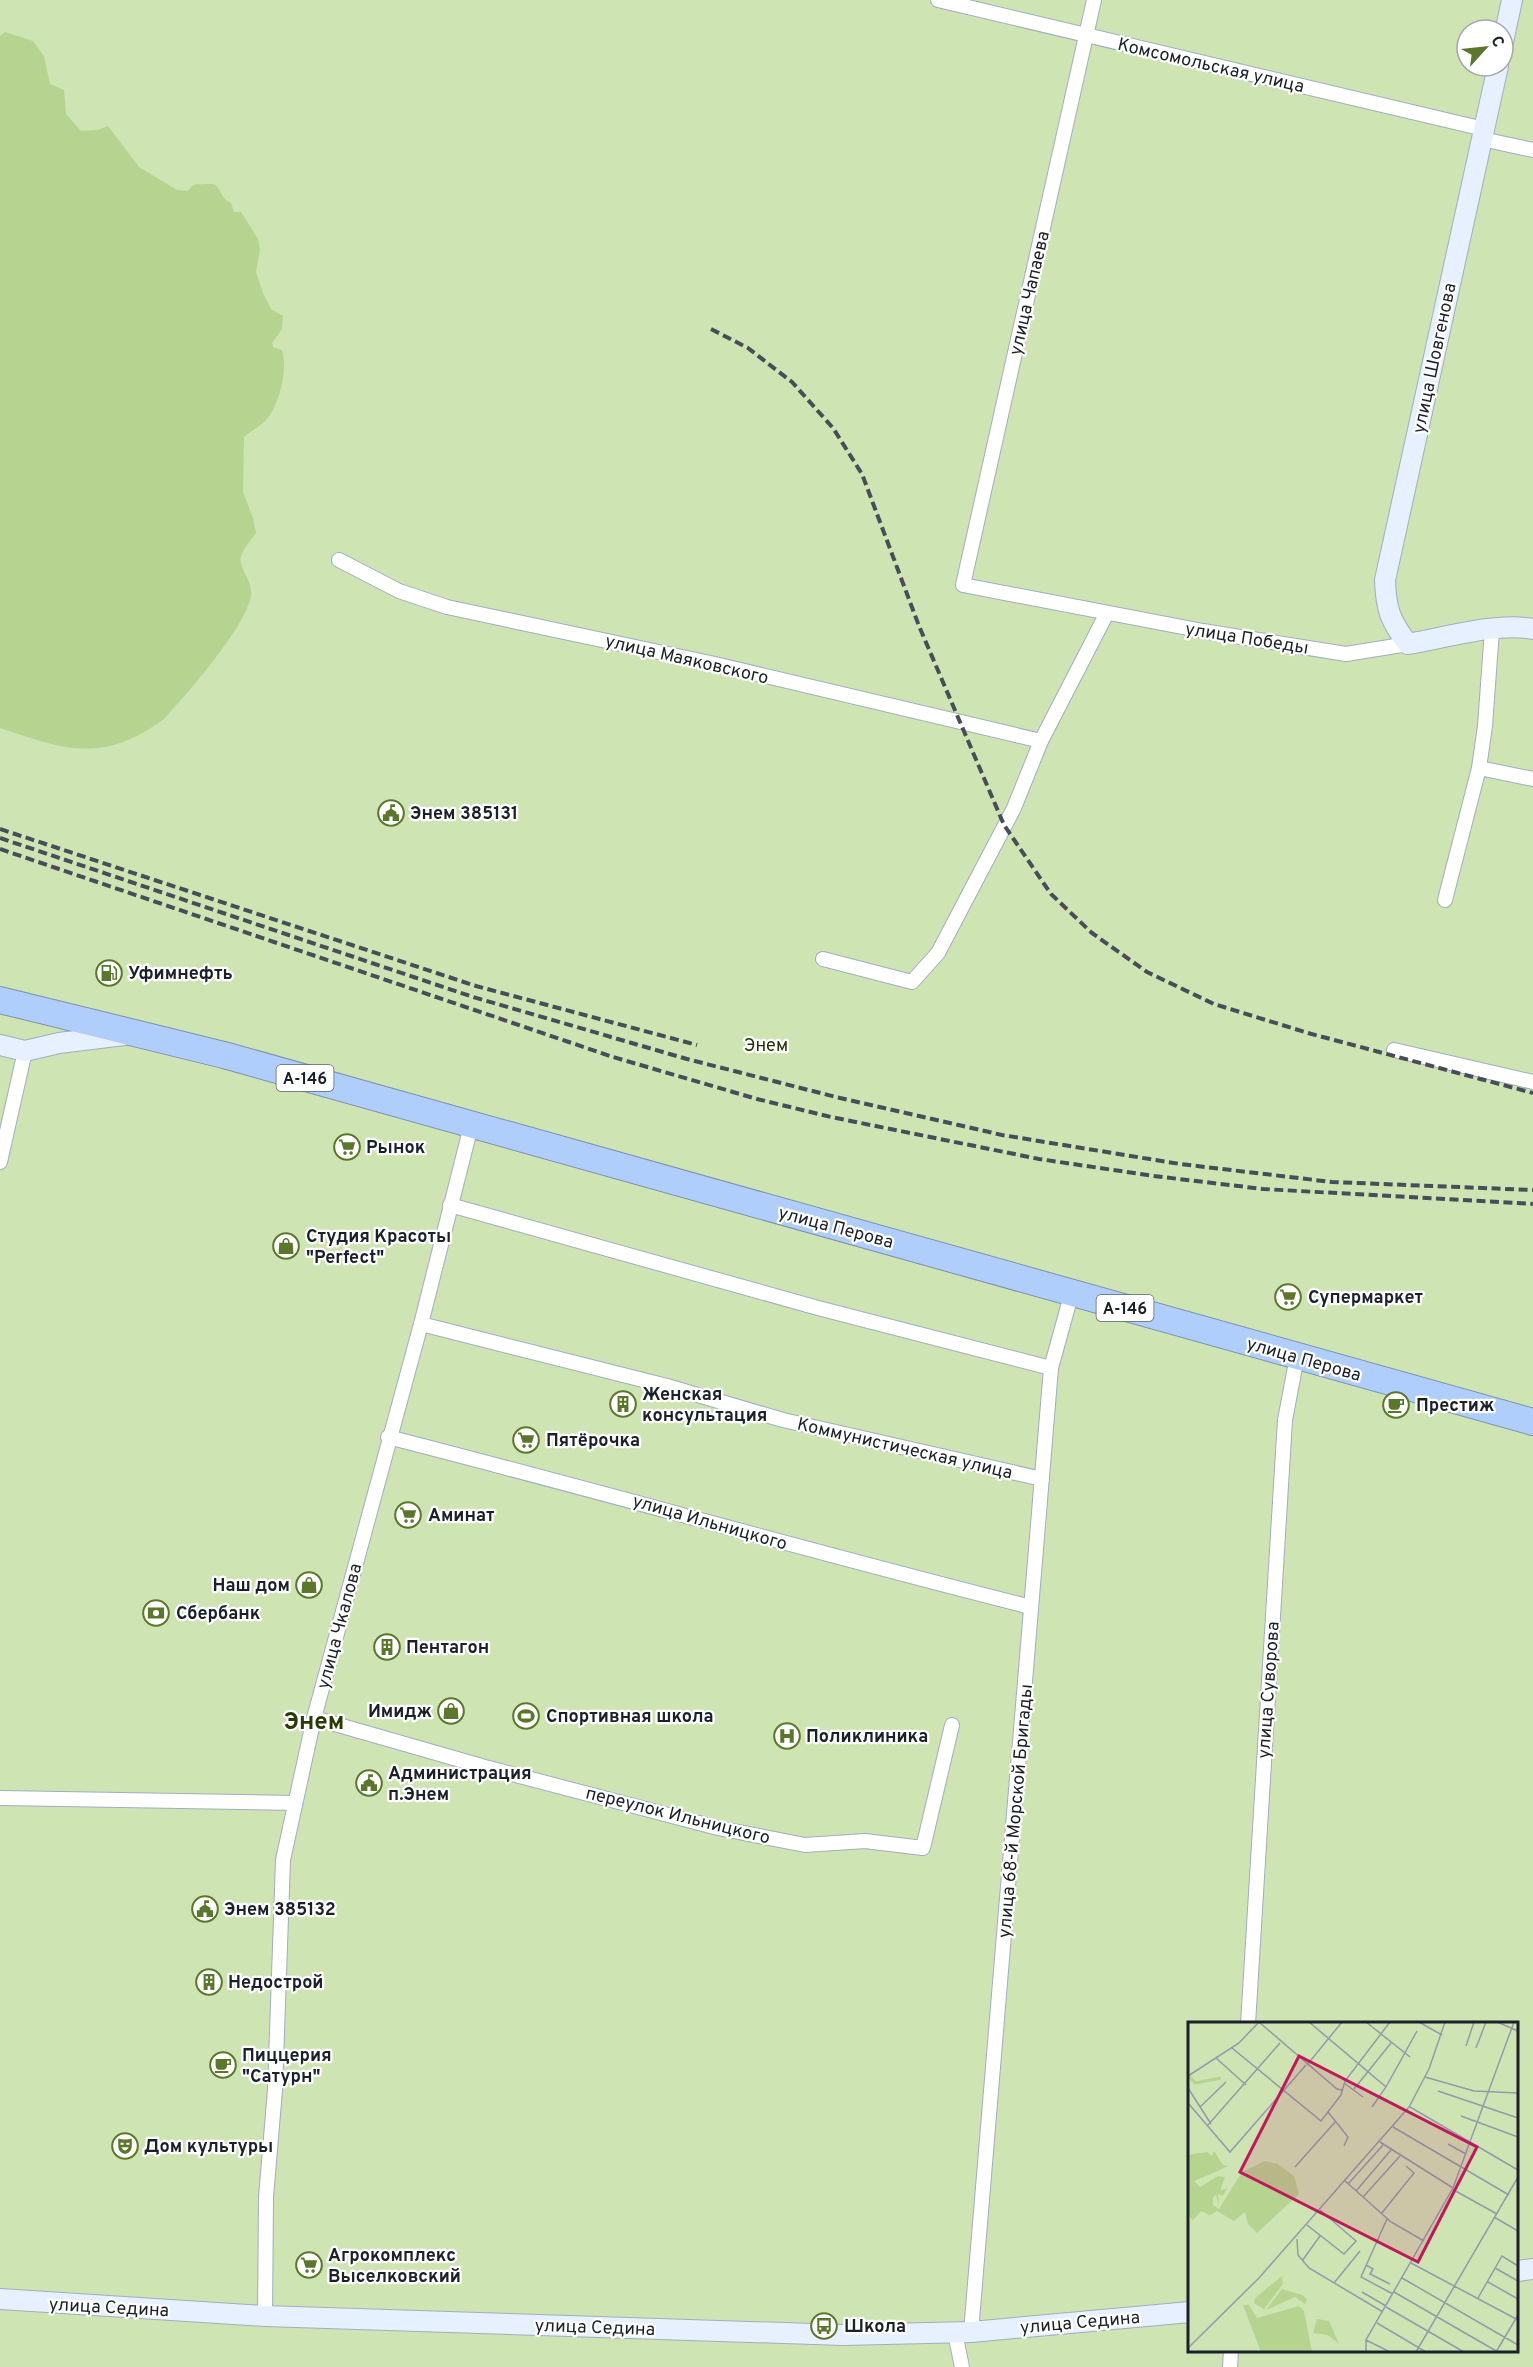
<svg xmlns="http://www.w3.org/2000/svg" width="1533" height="2367" viewBox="0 0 1533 2367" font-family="Overpass,sans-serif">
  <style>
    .green { fill: #cee4b3; fill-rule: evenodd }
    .water { fill: #b6d390 }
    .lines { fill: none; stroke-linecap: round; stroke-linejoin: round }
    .street-casing { stroke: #a0aec1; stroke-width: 16 }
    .secondary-casing { stroke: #a0aec1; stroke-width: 22 }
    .highway-casing { stroke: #7c91b2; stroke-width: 28 }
    .street { stroke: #fff; stroke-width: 14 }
    .secondary { stroke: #e7f0fe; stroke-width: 20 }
    .highway { stroke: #afcefc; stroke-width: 26 }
    .rail { stroke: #484e58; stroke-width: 4; stroke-dasharray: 9 4.5; stroke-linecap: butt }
    .labels { text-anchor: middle; stroke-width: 4.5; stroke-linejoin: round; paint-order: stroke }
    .shield { fill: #fff; stroke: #606469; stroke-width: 1.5 }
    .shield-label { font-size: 16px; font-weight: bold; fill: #1c2129 }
    .street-label { font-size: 18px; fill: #1c2129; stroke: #fff }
    .poi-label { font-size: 18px; font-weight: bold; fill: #1c2129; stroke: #fff; text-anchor: start }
    .park-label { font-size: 18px; fill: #243503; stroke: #fff }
    .district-label { font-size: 24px; font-weight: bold; fill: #293b04; stroke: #fff }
    .inset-river { fill: none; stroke: #b6d390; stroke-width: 3 }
    .inset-road { fill: none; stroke: #939ba9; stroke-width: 1.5 }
    .view { fill: #c2185b; fill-opacity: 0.15; stroke: #c2185b; stroke-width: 3 }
    .inset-edge { fill: none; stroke: #1c2129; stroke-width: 3 }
  </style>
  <rect width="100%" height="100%" fill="#e2edfe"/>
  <!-- green -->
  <path class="green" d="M0,0H1533V2367H0ZM1467,30H1503V66H1467ZM1190,2024H1516V2350H1190Z"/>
  <!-- water -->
  <path class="water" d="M5,32L33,41L44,56L50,84L64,90L66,114L81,131L98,130L108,126L139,167L177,190L188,191C194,182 197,185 206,184C223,182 217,197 231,203L234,212H241L258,239L260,250L256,272L263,293L271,309L283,316L282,329L272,343L273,347L282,350C288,370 280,402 267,419C261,426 251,431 244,437L243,492L253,518L256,533C251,540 243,549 241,556C237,569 256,582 250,600C241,632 188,693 164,719C102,764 66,750 0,728V36Z"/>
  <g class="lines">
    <!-- street casing -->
    <g class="street-casing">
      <g id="street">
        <path d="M938,0L1484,129"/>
        <path d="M1094,0L963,585L1203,631L1346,654L1408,644"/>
        <path d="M1482,139L1533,150"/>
        <path d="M339,560L399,591L447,607L715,664L1041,741"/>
        <path d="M1479,768L1533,779"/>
        <path d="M1445,900L1479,768L1485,726L1492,630"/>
        <path d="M823,959L912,982L938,953L1014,808L1041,741L1107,613"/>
        <path d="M1394,1050L1533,1082"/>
        <path d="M0,1162L25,1051"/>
        <path d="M450,1205L818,1308L1051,1368"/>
        <path d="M421,1324L667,1386L783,1420L1042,1479"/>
        <path d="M388,1437C603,1492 816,1553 1031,1607"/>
        <path d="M314,1718L485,1767L718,1828L805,1845L865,1841L923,1848L952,1725"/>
        <path d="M0,1798L293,1803"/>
        <path d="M1248,2024L1285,1420L1297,1357"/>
        <path d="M265,2316L266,2197L275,2090L283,1860L314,1718L421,1324L471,1126"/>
        <path d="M971,2332L1051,1368L1072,1292"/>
        <path d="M955,2333L962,2367"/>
        <path d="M1230,2367L1231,2350"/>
      </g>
    </g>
    <!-- secondary casing -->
    <g class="secondary-casing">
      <g id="secondary">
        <path d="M1503,42L1512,0"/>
        <path d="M1498,66L1385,580C1386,609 1390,621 1408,644C1445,638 1496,622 1533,629"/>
        <path d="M0,1045L25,1051L59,1043L124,1035"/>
        <path d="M1516,2271L1533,2269"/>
        <path d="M0,2299L265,2316L843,2335L971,2332L1190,2312"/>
      </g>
    </g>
    <!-- highway casing -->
    <g class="highway-casing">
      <path id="highway" d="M0,1000L224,1055L1533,1422"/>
    </g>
    <!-- street -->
    <use href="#street" class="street"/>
    <!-- secondary -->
    <use href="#secondary" class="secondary"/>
    <!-- highway -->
    <use href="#highway" class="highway"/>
    <!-- rail -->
    <g class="rail">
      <path d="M711,329L748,348L792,382L833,428L862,474L919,626L1004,825L1051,894L1092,933L1147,972L1214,1004L1308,1033L1533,1093"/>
      <path d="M0,829L476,986L697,1045"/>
      <path d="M0,838L473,997L687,1059L836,1097L1002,1135L1180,1164L1332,1182L1533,1190"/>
      <path d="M0,849L613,1057L757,1099L831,1117L1039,1159L1154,1176L1263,1189L1533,1204"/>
    </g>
  </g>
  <!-- icons -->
  <defs>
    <g id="civic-ring" transform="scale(1.35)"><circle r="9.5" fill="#fff" stroke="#5b772b" stroke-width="1.5"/><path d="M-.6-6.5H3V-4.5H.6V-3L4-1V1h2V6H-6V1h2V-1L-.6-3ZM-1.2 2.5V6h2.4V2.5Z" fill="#5b772b"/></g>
    <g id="fuel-ring" transform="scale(1.35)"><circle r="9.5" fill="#fff" stroke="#5b772b" stroke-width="1.5"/><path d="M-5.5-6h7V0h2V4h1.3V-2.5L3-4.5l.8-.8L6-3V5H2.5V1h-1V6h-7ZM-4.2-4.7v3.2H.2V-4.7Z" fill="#5b772b"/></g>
    <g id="supermarket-ring" transform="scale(1.35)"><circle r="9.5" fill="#fff" stroke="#5b772b" stroke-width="1.5"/><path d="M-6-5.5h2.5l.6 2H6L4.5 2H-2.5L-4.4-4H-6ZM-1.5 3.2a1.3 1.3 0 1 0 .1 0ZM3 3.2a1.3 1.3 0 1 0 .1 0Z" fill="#5b772b"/></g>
    <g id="shop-ring" transform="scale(1.35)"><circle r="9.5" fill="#fff" stroke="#5b772b" stroke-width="1.5"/><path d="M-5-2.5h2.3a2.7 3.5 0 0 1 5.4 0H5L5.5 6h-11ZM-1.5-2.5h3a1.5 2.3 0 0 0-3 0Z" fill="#5b772b"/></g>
    <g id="building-ring" transform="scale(1.35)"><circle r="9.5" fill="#fff" stroke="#5b772b" stroke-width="1.5"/><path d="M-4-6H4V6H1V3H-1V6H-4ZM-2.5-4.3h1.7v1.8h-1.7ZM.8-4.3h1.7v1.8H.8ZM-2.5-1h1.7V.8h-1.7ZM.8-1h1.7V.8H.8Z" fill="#5b772b"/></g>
    <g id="cafe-ring" transform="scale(1.35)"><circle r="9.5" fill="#fff" stroke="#5b772b" stroke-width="1.5"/><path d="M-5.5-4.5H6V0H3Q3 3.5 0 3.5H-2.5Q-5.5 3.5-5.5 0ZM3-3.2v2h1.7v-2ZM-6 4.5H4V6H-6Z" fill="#5b772b"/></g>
    <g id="bank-ring" transform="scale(1.35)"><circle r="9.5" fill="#fff" stroke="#5b772b" stroke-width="1.5"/><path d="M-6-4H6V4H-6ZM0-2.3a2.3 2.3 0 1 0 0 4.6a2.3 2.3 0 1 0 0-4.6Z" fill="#5b772b"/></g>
    <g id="stadium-ring" transform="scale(1.35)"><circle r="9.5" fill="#fff" stroke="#5b772b" stroke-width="1.5"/><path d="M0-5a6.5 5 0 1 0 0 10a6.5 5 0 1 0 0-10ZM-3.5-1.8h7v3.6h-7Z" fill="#5b772b"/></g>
    <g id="hospital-ring" transform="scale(1.35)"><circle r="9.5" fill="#fff" stroke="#5b772b" stroke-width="1.5"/><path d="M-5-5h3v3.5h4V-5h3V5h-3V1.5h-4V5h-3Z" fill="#5b772b"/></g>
    <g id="theatre-ring" transform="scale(1.35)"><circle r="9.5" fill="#fff" stroke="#5b772b" stroke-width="1.5"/><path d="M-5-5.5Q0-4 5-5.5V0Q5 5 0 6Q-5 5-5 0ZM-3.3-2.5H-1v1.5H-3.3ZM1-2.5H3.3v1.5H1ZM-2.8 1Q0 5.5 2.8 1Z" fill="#5b772b"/></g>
    <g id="bus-ring" transform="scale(1.35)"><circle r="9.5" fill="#fff" stroke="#5b772b" stroke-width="1.5"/><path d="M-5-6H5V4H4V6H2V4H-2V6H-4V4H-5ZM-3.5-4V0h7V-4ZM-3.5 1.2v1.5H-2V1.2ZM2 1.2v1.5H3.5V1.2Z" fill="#5b772b"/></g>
  </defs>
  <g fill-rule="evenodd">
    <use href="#civic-ring" x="391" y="813"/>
    <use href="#fuel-ring" x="109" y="973"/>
    <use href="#supermarket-ring" x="347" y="1147"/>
    <use href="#shop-ring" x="286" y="1246"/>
    <use href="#supermarket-ring" x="1288" y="1297"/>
    <use href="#building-ring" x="623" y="1404"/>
    <use href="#cafe-ring" x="1396" y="1405"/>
    <use href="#supermarket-ring" x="526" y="1440"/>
    <use href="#supermarket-ring" x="408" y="1515"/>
    <use href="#shop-ring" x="309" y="1585"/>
    <use href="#bank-ring" x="156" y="1613"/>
    <use href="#building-ring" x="387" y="1647"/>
    <use href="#shop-ring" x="451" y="1711"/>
    <use href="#stadium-ring" x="526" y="1716"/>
    <use href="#hospital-ring" x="787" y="1736"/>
    <use href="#civic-ring" x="369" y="1783"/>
    <use href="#civic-ring" x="205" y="1909"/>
    <use href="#building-ring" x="209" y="1982"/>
    <use href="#cafe-ring" x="223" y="2065"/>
    <use href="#theatre-ring" x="125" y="2146"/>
    <use href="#supermarket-ring" x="309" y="2265"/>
    <use href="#bus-ring" x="824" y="2326"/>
  </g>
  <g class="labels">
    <!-- shield labels -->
    <g class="shield">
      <rect x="276.5" y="1065" width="57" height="26" rx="4.5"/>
      <rect x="1096.5" y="1295" width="57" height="26" rx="4.5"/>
    </g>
    <g class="shield-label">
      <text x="305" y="1084">А-146</text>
      <text x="1125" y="1314">А-146</text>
    </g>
    <!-- street labels -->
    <g class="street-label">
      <text transform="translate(1211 65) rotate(13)" y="6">Комсомольская улица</text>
      <text transform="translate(1029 293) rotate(-77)" y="6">улица Чапаева</text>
      <text transform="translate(1434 358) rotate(-78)" y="6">улица Шовгенова</text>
      <text transform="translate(1247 638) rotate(9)" y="6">улица Победы</text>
      <text transform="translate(687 659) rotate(13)" y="6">улица Маяковского</text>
      <text transform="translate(836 1227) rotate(15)" y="6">улица Перова</text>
      <text transform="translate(1304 1359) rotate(16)" y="6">улица Перова</text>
      <text transform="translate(905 1448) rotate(13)" y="6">Коммунистическая улица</text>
      <text transform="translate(710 1522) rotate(16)" y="6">улица Ильницкого</text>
      <text transform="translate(339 1626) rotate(-75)" y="6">улица Чкалова</text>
      <text transform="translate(1268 1690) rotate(-86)" y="6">улица Суворова</text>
      <text transform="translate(1015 1811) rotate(-85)" y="6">улица 68-й Морской Бригады</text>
      <text transform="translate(678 1815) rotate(14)" y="6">переулок Ильницкого</text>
      <text transform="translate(109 2307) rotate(3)" y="6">улица Седина</text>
      <text transform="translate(1080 2322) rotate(-5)" y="6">улица Седина</text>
      <text transform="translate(595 2327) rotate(2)" y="6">улица Седина</text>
    </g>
    <!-- poi labels -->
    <g class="poi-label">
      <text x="410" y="819">Энем 385131</text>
      <text x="128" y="979">Уфимнефть</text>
      <text x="366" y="1153">Рынок</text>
      <text x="306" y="1242">Студия Красоты<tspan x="306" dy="21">"Perfect"</tspan></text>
      <text x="1308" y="1303">Супермаркет</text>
      <text x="642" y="1400">Женская<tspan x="642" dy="21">консультация</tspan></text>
      <text x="1416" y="1411">Престиж</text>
      <text x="546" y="1446">Пятёрочка</text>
      <text x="428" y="1521">Аминат</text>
      <text x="290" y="1591" text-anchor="end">Наш дом</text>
      <text x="176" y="1619">Сбербанк</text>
      <text x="406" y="1653">Пентагон</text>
      <text x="432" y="1717" text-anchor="end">Имидж</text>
      <text x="546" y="1722">Спортивная школа</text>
      <text x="806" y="1742">Поликлиника</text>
      <text x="388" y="1779">Администрация<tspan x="388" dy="21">п.Энем</tspan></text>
      <text x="224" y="1915">Энем 385132</text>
      <text x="228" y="1988">Недострой</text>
      <text x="242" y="2061">Пиццерия<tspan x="242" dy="21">"Сатурн"</tspan></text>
      <text x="144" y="2152">Дом культуры</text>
      <text x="328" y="2261">Агрокомплекс<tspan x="328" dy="21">Выселковский</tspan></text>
      <text x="844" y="2332">Школа</text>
    </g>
    <!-- park labels -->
    <g class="park-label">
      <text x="766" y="1051">Энем</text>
    </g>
    <!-- district labels -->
    <g class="district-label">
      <text x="314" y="1729">Энем</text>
    </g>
  </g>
  <!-- overview -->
  <g transform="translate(1188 2022)">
    <rect width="330" height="330" fill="#e2edfe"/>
    <path d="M0,0H330V330H0Z" fill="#cee4b3"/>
    <path d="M26,129L35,143L41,144L6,159L12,165L30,154L37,155L32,169L39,166L35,174L30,172L31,183L28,173L25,175V183L31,187L54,150L77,139L90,142L106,154L111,172L69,211L60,202L57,190L46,199L29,189L22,193L13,189L5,198L0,193V133L19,130L24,134ZM94,254L95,262L76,287L66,281L67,276ZM94,267L114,273L119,277L117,282L107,275L78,288ZM55,283H61L69,296L111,284L116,289L124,330H73ZM129,297L141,299L151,322L140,313L125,311Z" fill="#b6d390"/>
    <path class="inset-river" d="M2,55L7,61L33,56"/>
    <path class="inset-road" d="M71,0L149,67L154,68M121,0L198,65L184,85M178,0L222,35M231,0L254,13M309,0L330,9M278,24L286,0M44,26L133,99L153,73L157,59L202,0M288,26L298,0M28,36L58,63M119,43L154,0M0,54L51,21L71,0M237,55L286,69L330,71M156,61L175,75M198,65L229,9M0,66L23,102M166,67L203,21M250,69L330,96M0,81L42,130L118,43M12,85L38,60M222,85L330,148M140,90L160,115L156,124M273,94L330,115M20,103L92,21M205,105L321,173M192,120L265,166M260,122L278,132M107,145L148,99M156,158L203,200L236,219M160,162L195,123M264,167L309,192M168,169L203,128M175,175L212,134M193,192L226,151L218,144M306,195L330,209M199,197L173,255L205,272M119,203L156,232L168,219L132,188M109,217L110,233L121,246L195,290M114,239L132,214M223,241L330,298M178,243L185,247L182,252L202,262M307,246L330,259M214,256L330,323M300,260L330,277M146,261L172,229M174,270L198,284M206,270L310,330M290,276L314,234L330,244M198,285L276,330M189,301L238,330M178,318L202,330M0,326L71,256L221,85L241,47L257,0M178,330V318L265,166L326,0M228,330L330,155M308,330L330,293"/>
    <path class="view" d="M111,34L289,125L230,240L52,150Z"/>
    <rect width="330" height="330" class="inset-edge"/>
  </g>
  <!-- north arrow -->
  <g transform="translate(1485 48) rotate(63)"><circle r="28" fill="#ffffff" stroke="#a4a6a9" stroke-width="1.5"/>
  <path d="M0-4.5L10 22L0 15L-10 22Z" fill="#5b772b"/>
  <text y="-9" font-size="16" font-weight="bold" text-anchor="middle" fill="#1c2129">С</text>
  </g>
</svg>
